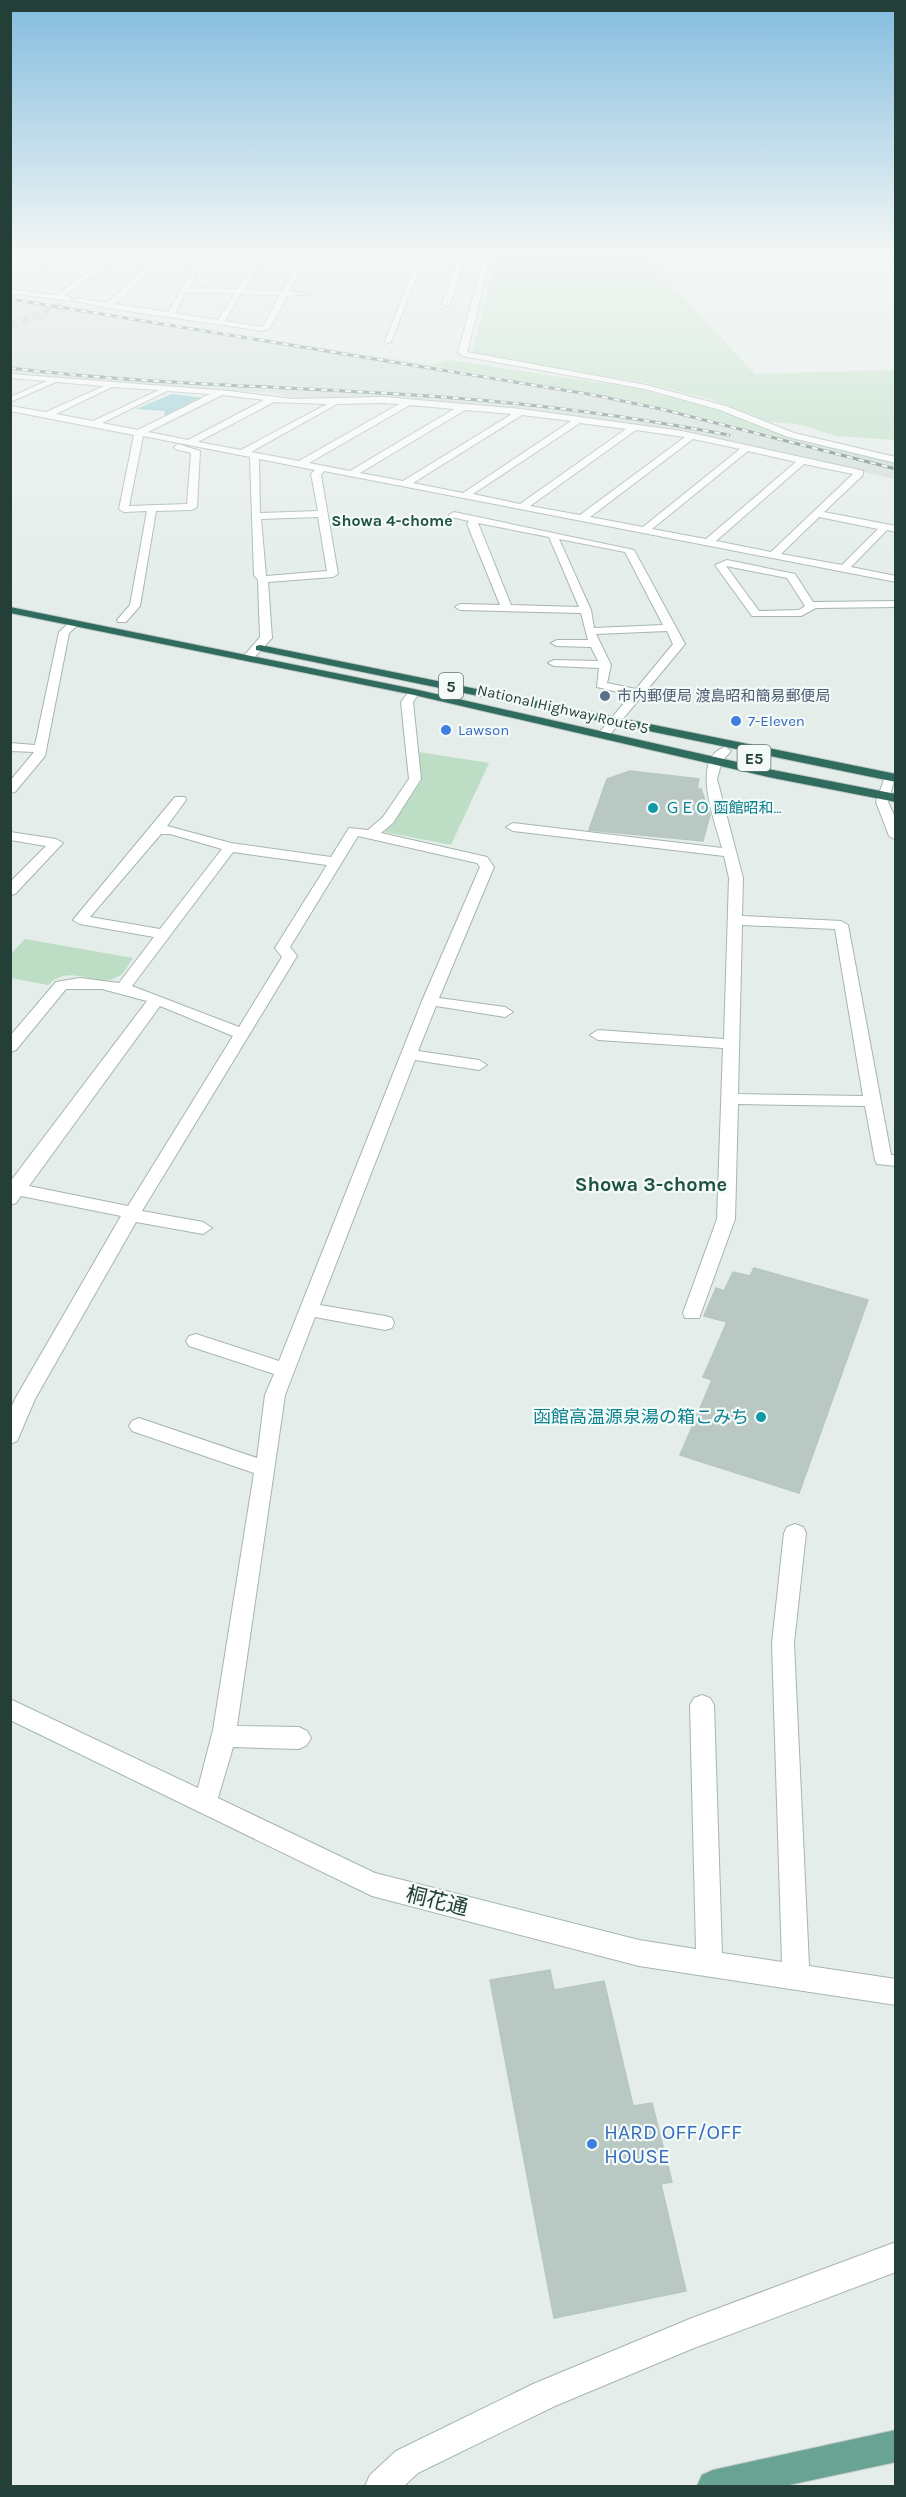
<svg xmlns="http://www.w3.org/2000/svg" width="906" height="2497" viewBox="0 0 906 2497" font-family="Karla,'Noto Sans JP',sans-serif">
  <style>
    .built { fill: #d2ddd8 }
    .green { fill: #bddec5 }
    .water { fill: #8cc9d2 }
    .building { fill: #b9c8c2; stroke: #b6c7c0; stroke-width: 1.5 }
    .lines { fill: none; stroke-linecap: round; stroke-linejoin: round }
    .minor-tunnel { stroke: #bdcac5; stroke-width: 8; stroke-dasharray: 8 4; stroke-linecap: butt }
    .minor-casing { stroke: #a6b5b0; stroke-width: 2 }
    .major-casing { stroke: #c1c9c7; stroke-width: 2 }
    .highway-casing { stroke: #c1c9c7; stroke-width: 2 }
    .minor { fill: #fff; fill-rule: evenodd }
    .major { fill: #68a393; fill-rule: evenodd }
    .highway { fill: #2f6c5e; fill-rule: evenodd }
    .rail-casing { stroke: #5e7a72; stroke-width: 3 }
    .rail { stroke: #f4faf7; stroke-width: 2; stroke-dasharray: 6; stroke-linecap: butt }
    .service-dot { fill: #5c6f8a; stroke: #f4faf7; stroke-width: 2 }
    .shop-dot { fill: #3f7fe0; stroke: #f4faf7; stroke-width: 2 }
    .culture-dot { fill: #0f9aa8; stroke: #f4faf7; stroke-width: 2 }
    .labels { text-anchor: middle; stroke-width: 4.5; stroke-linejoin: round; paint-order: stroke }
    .far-service-label { font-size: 15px; fill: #4e5e75; stroke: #f4faf7; text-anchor: start }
    .far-street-label { font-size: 15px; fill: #233f37; stroke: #f4faf7 }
    .far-shop-label { font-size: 15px; fill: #366cbe; stroke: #f4faf7; text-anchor: start }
    .far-culture-label { font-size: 15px; fill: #0d838f; stroke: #f4faf7; text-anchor: start }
    .far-neighbourhood-label { font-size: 16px; font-weight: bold; fill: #1f5244; stroke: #f4faf7 }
    .shield { fill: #f4faf7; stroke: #627771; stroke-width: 1.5 }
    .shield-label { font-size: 16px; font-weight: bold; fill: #233f37 }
    .culture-label { font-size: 18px; fill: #0d838f; stroke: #f4faf7; text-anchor: end }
    .neighbourhood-label { font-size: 20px; font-weight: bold; fill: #1f5244; stroke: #f4faf7 }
    .near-street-label { font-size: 21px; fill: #233f37; stroke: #f4faf7 }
    .near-shop-label { font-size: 21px; fill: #366cbe; stroke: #f4faf7; text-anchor: start }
  </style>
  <rect width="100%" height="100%" fill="#e4ede9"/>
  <!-- built -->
  <path class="built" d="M11,298L640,398L720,416L768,434L895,465V479L687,433L542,412L387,398H295L275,393L144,387L11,374Z"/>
  <!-- green -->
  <g class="green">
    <path d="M497,252H642L755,374L895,370V440L836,436L798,424L769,422L710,399L645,383L472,353Z"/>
    <path d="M449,360L635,388L727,412L775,432L895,463V466L639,401L430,365Z"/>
    <path d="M419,752L489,763L451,845L385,832L421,782Z"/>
    <path d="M25,939L133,958C129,963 125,973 119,976C95,991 73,961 48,985L11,978V954Z"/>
  </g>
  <!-- water -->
  <path class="water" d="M172,394L204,398L164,417L165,411L136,409Z"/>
  <!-- building -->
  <g class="building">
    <path d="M630,771L699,779L697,789H701L710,815L703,841L589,830L607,779Z"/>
    <path d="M754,1268L868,1300L799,1493L680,1455L712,1380L703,1377L727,1322L704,1316L716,1288L724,1291L733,1272L750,1276Z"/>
    <path d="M550,1970L554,1990L604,1981L633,2106L652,2103L672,2182L661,2184L686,2291L554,2318L490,1980Z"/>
  </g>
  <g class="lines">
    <!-- minor-tunnel -->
    <path class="minor-tunnel" d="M10,326L64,305"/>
    <!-- minor casing -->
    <g class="minor-casing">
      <g id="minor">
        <path d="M29,252H37L10,269V264Z"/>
        <path d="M72,252H80L35,284H31V282Z"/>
        <path d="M117,252H125L64,296L71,297V301L10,293V289L56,295Z"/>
        <path d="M163,252L169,253L164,258L202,261L189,288L237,289L260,252H266L244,290L282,291L303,252H309L289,291L309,294L287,296L270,328L263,331L108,308L71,300L75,298L107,303ZM160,262L196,264L168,312L115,304ZM186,292L235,293L218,320L175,313ZM241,294L280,295L263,327L225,321Z"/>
        <path d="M387,252H492L467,352L646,385L726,406L794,433L896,457V463L788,437L720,410L645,389L462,356L458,352L484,258L466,257L450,304L446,306L442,304L459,257L425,255L391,342L384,344L419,255Z"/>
        <path d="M10,374L229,391L292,399L383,397L521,409L682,431L860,470L863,471V475L824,512L896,526V532L887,530L851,567L896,576V582L324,471L321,475L338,574L333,577L268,582L272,638L252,660L248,661L242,658L260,637L258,580L254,575L250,457L143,436L129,506L187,504L191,453L175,449L174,447L178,444L200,451L197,507L192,510L156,511L140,606L126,622H118L117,620L130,605L147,511L124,512L119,509L134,435L10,411V406L46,412L104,386L56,382L10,402V397L47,381L10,378ZM112,387L159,390L93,421L56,414ZM167,391L210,394L138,430L102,423ZM222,395L264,400L188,440L148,432ZM274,402L327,404L241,450L198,442ZM383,403L399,404L299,461L251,452L337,404ZM410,405L454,409L350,471L309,463ZM465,410L512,414L403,481L360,473ZM522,415L571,421L463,493L413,483ZM580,423L626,429L520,504L473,494ZM636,430L685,437L580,515L530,506ZM693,439L740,449L643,527L590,517ZM748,451L796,462L706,539L652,529ZM259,459L315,470L311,474L318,511L260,513ZM804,464L853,474L771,552L716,541ZM318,517L327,571L266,576L261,519ZM819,517L878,529L842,565L781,554Z"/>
        <path d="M454,512L634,550L685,644L607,738L597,735L631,695L597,687L599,668L554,666L548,663L554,660L598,661L591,647L557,646L551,643L557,640H588L581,613L460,610L455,607L460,604L500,605L467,524L469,521L451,517L449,515ZM478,523L549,537L579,607L511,605ZM559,539L625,552L663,625L594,628L591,610ZM667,631L673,644L636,689L607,683L611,665L596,634Z"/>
        <path d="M727,560L795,574L813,602L896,601V607L816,608L801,616H752L715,565ZM726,566L787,578L805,606L799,610L759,611Z"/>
        <path d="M71,621L80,623L69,633L45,756L15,792L10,793V781L34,752L10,751V743L35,745L59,632Z"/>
        <path d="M410,690L420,692L413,702L421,779L393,823L381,833L487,857L494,867L439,998L505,1007L513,1012L505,1017L436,1006L418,1051L479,1060L487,1065L479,1070L415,1060L320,1305L385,1316L392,1318L394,1323L392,1328L385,1330L315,1317L285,1395L237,1726L299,1727L307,1731L311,1738L307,1745L299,1749L233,1747L218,1798L375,1873L639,1940L696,1949L690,1705L694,1698L702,1695L710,1698L714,1705L722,1953L782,1962L772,1643L784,1533L787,1527L795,1524L803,1527L806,1533L794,1643L809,1966L896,1979V2005L639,1966L372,1896L10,1720V1699L198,1788L213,1730L254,1473L132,1431L129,1426L132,1421L139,1418L257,1458L265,1395L274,1374L189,1346L186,1341L189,1336L196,1334L279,1361L422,1001L480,867L477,863L358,836L290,947L297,956L142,1211L203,1222L212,1228L203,1234L136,1222L35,1399L17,1441L10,1444V1410L15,1399L121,1216L21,1196L16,1203L10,1205V1182L147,1001L102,989H66L16,1050L10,1052V1036L56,982L80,978L119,983L154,937L80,924L73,920L175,797H185L186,800L167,826L231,843L331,857L349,828L368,830L383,817L409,779L401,702ZM161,834H170L222,849L160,929L90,917ZM233,852L327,865L275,948L282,957L239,1027L132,986ZM160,1006L233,1036L128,1206L29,1186Z"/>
        <path d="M725,747L731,751L722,761L717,779L743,878L742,916L841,921L848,925L891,1155H896V1166L877,1164L875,1160L865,1106L738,1104L735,1219L701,1313L699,1318H685L683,1313L717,1219L723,1048L598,1040L590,1035L598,1030L724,1039L729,878L724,856L513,831L506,827L513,823L722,848C716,824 689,758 725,747ZM742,925L835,929L863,1096L738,1094Z"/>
        <path d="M891,773L896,774L888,802L896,819V840L889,836L876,802L885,777Z"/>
        <path d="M10,832L56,839L63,843L15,894L10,895V882L46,846L10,840Z"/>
        <path d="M896,2242V2272L694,2348L555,2406L418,2473L404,2486H365L370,2475L396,2451L533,2384L692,2318Z"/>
      </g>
    </g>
    <!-- major casing -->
    <g class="major-casing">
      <path id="major" d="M896,2430V2462L784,2486H697L702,2475L713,2470Z"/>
    </g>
    <!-- highway casing -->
    <g class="highway-casing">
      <g id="highway">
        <path d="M10,607L414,689L768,769L896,794V802L768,777L414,695L10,613Z"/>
        <path d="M260,645L896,774V782L256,650V646Z"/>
      </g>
    </g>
    <!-- minor -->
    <use href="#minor" class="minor"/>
    <!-- major -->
    <use href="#major" class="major"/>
    <!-- highway -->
    <use href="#highway" class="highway"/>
    <!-- rail casing -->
    <g class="rail-casing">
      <g id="rail">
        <path d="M10,299L594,395L661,409L896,469"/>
        <path d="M10,368C158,386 306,386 454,398C547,405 638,418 729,435"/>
      </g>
    </g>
    <!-- rail -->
    <use href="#rail" class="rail"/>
  </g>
  <!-- sky -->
  <linearGradient id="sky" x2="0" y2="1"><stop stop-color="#83bcdf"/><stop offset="0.42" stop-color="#f3f7f5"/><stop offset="1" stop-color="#f3f7f5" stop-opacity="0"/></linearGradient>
  <rect width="906" height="602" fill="url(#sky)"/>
  <!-- markers -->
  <circle class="service-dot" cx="605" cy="696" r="6"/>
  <g class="shop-dot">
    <circle cx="736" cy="721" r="6"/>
    <circle cx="446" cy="730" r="6"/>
    <circle cx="592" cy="2144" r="6"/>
  </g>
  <g class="culture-dot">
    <circle cx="653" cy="808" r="6"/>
    <circle cx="761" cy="1417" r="6"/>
  </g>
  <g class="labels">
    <!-- far-service labels -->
    <g class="far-service-label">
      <text x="617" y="701">市内郵便局 渡島昭和簡易郵便局</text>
    </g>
    <!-- far-street labels -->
    <g class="far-street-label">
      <text transform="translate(563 709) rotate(13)" y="5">National Highway Route 5</text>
    </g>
    <!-- far-shop labels -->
    <g class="far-shop-label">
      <text x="748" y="726">7-Eleven</text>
      <text x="458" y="735">Lawson</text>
    </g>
    <!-- far-culture labels -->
    <g class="far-culture-label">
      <text x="665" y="813">ＧＥＯ 函館昭和…</text>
    </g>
    <!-- far-neighbourhood labels -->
    <g class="far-neighbourhood-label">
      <text x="392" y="526">Showa 4-chome</text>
    </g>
    <!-- shield labels -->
    <g class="shield">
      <rect x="439" y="673" width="24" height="26" rx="4.5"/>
      <rect x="737.5" y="745" width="33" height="26" rx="4.5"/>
    </g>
    <g class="shield-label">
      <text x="451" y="692">5</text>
      <text x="754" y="764">E5</text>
    </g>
    <!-- culture labels -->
    <g class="culture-label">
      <text x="749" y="1423">函館高温源泉湯の箱こみち</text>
    </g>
    <!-- neighbourhood labels -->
    <g class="neighbourhood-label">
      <text x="651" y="1191">Showa 3-chome</text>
    </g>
    <!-- near-street labels -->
    <g class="near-street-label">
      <text transform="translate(437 1901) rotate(14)" y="7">桐花通</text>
    </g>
    <!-- near-shop labels -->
    <g class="near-shop-label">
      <text x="604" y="2139">HARD OFF/OFF<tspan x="604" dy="24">HOUSE</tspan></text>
    </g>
  </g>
  <!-- border -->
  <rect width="906" height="2497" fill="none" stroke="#233f37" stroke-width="24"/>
</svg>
